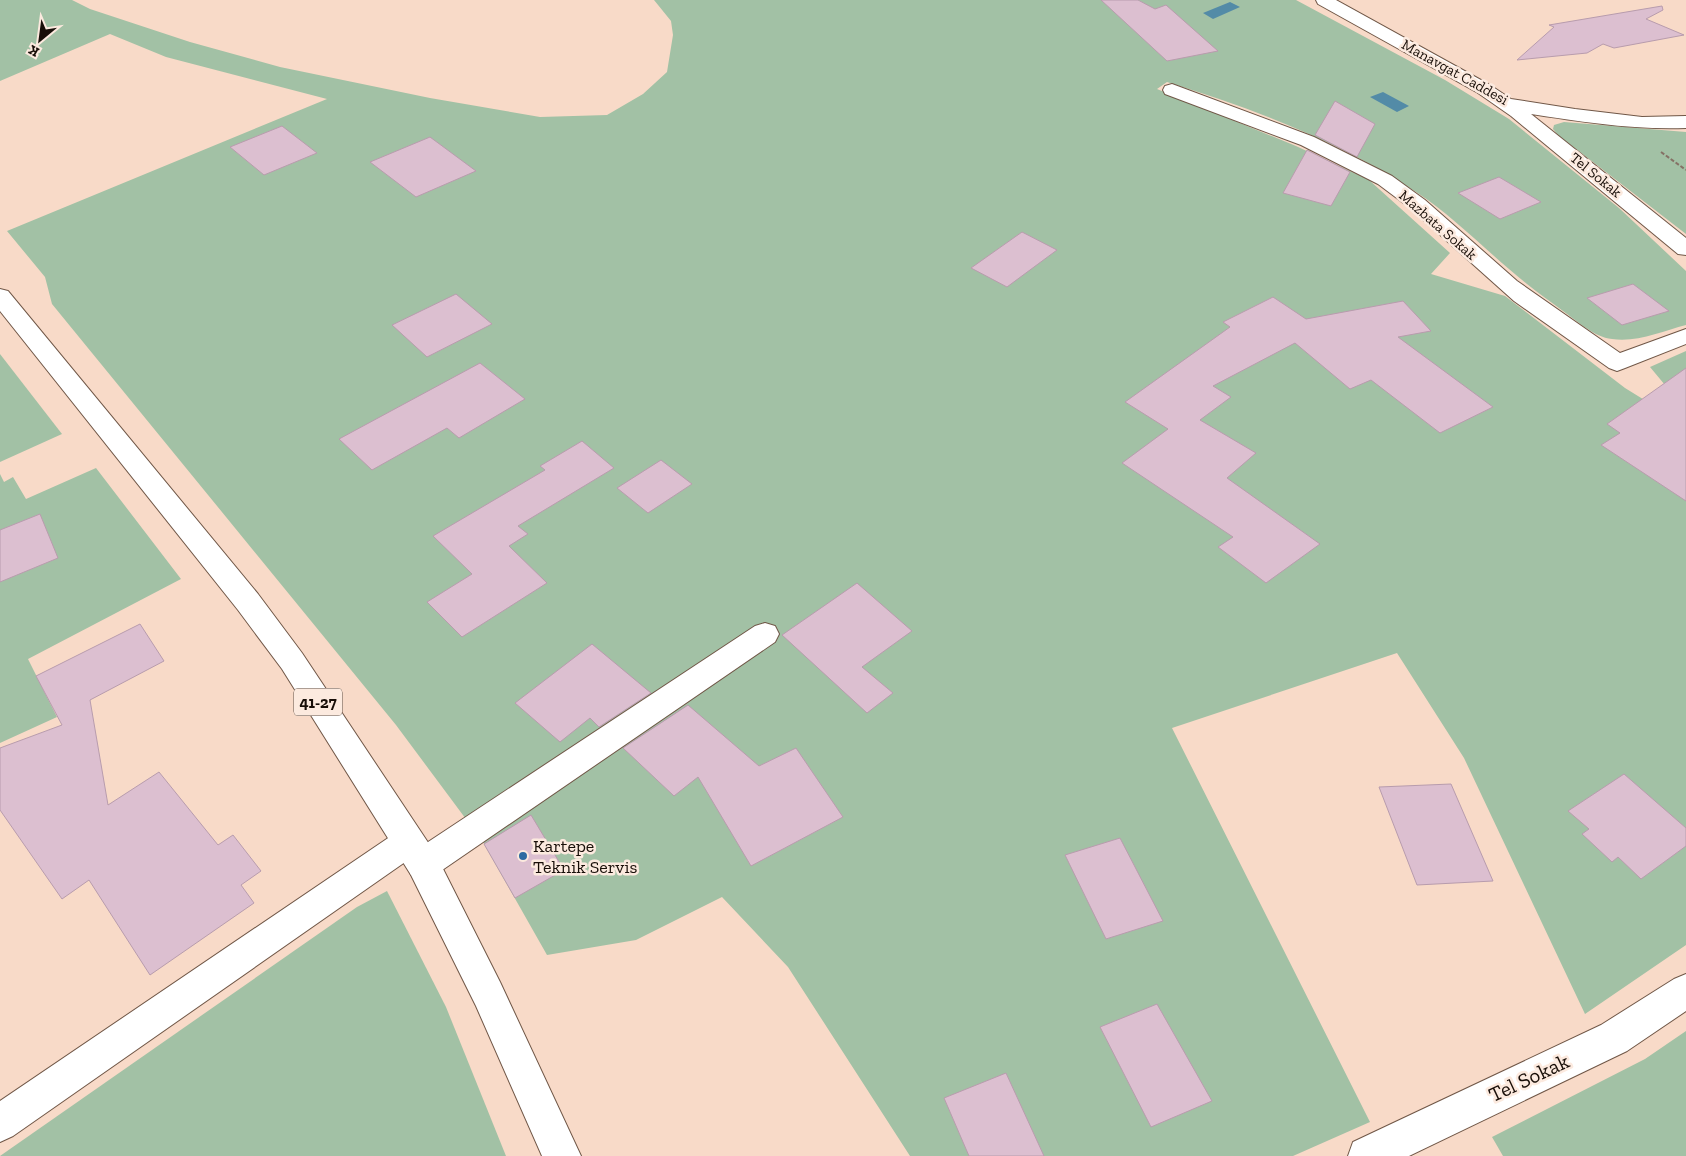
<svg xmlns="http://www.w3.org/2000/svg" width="1686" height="1156" viewBox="0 0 1686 1156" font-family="'Zilla Slab',serif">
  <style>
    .green { fill: #a2c1a5 }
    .water { fill: #538ba7 }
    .building { fill: #dcbfd0; stroke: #b89cad }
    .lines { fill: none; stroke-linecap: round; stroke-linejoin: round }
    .street-casing { stroke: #705747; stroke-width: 2 }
    .primary-casing { stroke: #705747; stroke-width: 2 }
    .path { stroke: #857165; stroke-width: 2; stroke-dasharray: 4 2; stroke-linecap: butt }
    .street { fill: #fff; fill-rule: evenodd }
    .primary { fill: #fff; fill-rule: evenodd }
    .poi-dot { fill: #2d6ba2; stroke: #fceadf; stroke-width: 2 }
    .labels { text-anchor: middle; stroke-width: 5; stroke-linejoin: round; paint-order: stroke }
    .far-street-label { font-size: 15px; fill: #180e08; stroke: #fceadf }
    .shield { fill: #fceadf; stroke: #5c5048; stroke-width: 1 }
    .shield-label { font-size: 16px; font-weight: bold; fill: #180e08 }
    .poi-label { font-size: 18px; fill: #180e08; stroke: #fceadf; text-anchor: start }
    .near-street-label { font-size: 21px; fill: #180e08; stroke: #fceadf }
  </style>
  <rect width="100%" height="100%" fill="#f8dac8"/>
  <!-- green -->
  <g class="green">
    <path d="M0,0H72L90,9L190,42L280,67L430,98L540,117L607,115L643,94L667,72L673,35L671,21L654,0H1296L1445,80L1509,119L1619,208L1686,271V325C1663,331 1636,343 1612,339C1594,337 1577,321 1563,311C1551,302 1538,293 1527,284C1489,254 1456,218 1416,192C1339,141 1254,109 1167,82L1157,89L1296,146L1369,180L1450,253L1431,274L1505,296L1625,388L1659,409L1680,403L1650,367L1686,351V945L1585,1014L1464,758L1397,653L1172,728L1370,1122L1293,1156H910L788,967L722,897L636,940L547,955L483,842L396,725L52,304L45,277L7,231L327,99L166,57L110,34L0,81Z"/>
    <path d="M1564,122L1686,132V234L1558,135L1553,129L1554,125Z"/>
    <path d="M0,354L62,434L0,462Z"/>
    <path d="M96,468L181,579L28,659L57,717L0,743V474L4,482L13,477L26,499Z"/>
    <path d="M387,891L446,1007L506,1156H0L357,907Z"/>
    <path d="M1686,1031V1156H1503L1492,1137L1645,1059Z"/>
  </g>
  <!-- water -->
  <g class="water">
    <path d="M1230,2L1240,7L1213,19L1203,13Z"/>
    <path d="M1383,92L1409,106L1397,112L1370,97Z"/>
  </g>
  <!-- building -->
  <g class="building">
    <path d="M1101,0H1138L1155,9L1166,5L1218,51L1167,61Z"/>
    <path d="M1662,6L1663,10L1646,19L1684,35L1614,48L1603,44L1587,53L1517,60L1554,27L1549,25Z"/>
    <path d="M1335,101L1375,124L1357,157L1315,135Z"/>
    <path d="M282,126L317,153L264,175L230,147Z"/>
    <path d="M430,137L476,171L416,197L370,162Z"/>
    <path d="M1307,150L1350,172L1331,206L1283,193Z"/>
    <path d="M1499,177L1541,202L1500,219L1458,193Z"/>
    <path d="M1022,232L1057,250L1007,287L971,268Z"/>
    <path d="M1633,284L1669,311L1622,325L1587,298Z"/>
    <path d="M456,294L492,324L427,357L392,325Z"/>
    <path d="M1273,297L1306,319L1403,301L1431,331L1398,337L1493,407L1440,433L1371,380L1350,389L1295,343L1213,386L1231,397L1200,420L1256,453L1227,478L1320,544L1266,583L1218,547L1233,537L1122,463L1168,429L1125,402L1230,327L1223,322Z"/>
    <path d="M480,363L525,399L459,438L447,428L372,470L339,439Z"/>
    <path d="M1686,368V501L1601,445L1620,433L1607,424Z"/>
    <path d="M582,441L614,468L518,526L528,534L509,546L547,583L462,637L427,602L472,574L433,536L545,470L540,466Z"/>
    <path d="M661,460L692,484L648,513L617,488Z"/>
    <path d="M40,514L58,558L0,582V530Z"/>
    <path d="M857,583L912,631L862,667L893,693L867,713L782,635Z"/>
    <path d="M140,624L164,661L90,700L108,805L159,772L218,845L233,835L261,871L241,885L254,903L150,975L89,880L62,899L0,810V748L62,725L36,676Z"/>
    <path d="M592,644L651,693L599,727L590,718L560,742L515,703Z"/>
    <path d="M688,705L759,766L796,748L843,817L751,866L698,777L674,796L623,748Z"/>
    <path d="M1624,774L1686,828V846L1641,879L1618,857L1612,862L1582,834L1589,829L1568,811Z"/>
    <path d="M1451,784L1493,881L1417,885L1379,787Z"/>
    <path d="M531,815L564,870L515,898L484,844Z"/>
    <path d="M1120,838L1163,921L1106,939L1065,855Z"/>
    <path d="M1157,1004L1212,1101L1151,1127L1100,1027Z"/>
    <path d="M1006,1073L1044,1156H969L944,1098Z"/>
  </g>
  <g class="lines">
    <!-- street casing -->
    <g class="street-casing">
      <g id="street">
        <path d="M1316,0H1336L1490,85L1511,99L1575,109L1642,117L1686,116V128C1634,130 1583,122 1531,114L1686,238V255L1678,254L1511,116L1478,93L1318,4Z"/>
        <path d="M1172,84L1314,137L1392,176L1425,200L1517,281L1620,353L1686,329V344L1625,368L1617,371L1609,368L1514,301L1410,208L1378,184L1301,145L1165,94L1163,90L1165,86Z"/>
        <path d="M765,623L775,626L779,634L775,642L435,875L423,879L411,875L407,864L408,860L13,1136L0,1142V1101L397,832L408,827L419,832L424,842L422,846L755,626Z"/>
        <path d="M1686,974V1011L1627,1051L1409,1156H1348L1353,1142L1601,1025L1674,979Z"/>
      </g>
    </g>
    <!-- primary casing -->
    <g class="primary-casing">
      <path id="primary" d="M0,289L8,291L258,594L302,653L435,853L500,982L581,1156H542L476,1006L411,875L282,669L238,610L0,311Z"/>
    </g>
    <!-- path -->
    <path class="path" d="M1661,152L1686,170"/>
    <!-- street -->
    <use href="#street" class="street"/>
    <!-- primary -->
    <use href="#primary" class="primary"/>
  </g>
  <!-- markers -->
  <circle class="poi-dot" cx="523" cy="856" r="5"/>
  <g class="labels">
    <!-- far-street labels -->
    <g class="far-street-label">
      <text transform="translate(1455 72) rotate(29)" y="5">Manavgat Caddesi</text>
      <text transform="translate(1596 175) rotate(39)" y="5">Tel Sokak</text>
      <text transform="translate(1438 225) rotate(41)" y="5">Mazbata Sokak</text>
    </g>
    <!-- shield labels -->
    <rect class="shield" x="294" y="688.5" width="48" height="27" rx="4"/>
    <g class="shield-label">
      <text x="318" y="708">41-27</text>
    </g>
    <!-- poi labels -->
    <g class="poi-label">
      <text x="533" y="852">Kartepe<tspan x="533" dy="21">Teknik Servis</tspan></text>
    </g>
    <!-- near-street labels -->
    <g class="near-street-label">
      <text transform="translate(1529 1078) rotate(-25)" y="7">Tel Sokak</text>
    </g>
  </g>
  <!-- north arrow -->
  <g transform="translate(40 40) rotate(209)" stroke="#fceadf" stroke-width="4" paint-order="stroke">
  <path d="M0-4L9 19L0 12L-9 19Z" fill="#180e08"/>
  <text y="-8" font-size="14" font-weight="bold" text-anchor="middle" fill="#180e08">K</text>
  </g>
</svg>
